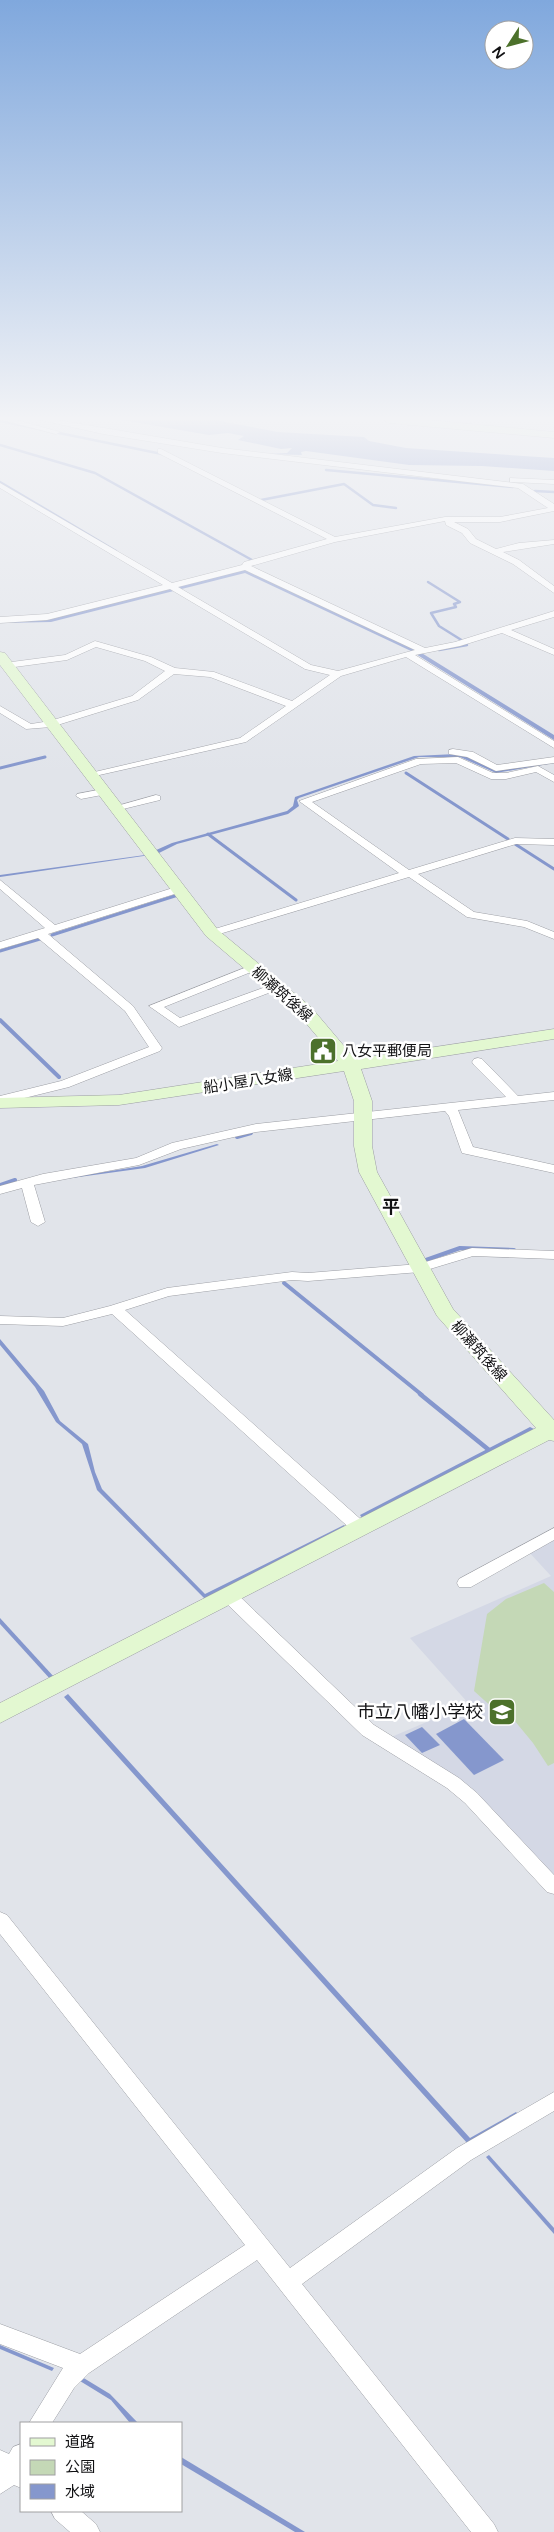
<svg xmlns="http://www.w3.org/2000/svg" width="554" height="2532" viewBox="0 0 554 2532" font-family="'Varela Round','Noto Sans JP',sans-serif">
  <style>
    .built { fill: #d4d8e5 }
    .green { fill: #c4d8b6 }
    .water { fill: #8597cd }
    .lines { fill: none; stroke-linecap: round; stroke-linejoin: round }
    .stream-far3 { stroke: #8597cd; stroke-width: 2.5 }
    .stream-far2 { stroke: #8597cd; stroke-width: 3 }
    .stream-far1 { stroke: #8597cd; stroke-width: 4 }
    .stream { stroke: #8597cd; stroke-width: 4.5 }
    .street-casing { stroke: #9c9ea4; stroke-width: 1 }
    .secondary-casing { stroke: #9c9ea4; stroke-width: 1 }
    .street { fill: #fff; fill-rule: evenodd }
    .secondary { fill: #e3f8d1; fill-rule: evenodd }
    .labels { text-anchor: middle; stroke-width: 5; stroke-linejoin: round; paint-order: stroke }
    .street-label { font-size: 15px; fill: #121214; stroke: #fff }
    .poi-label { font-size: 15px; fill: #121214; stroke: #fff; text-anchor: start }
    .quarter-label { font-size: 18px; font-weight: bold; fill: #121214; stroke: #fff }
    .near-poi-label { font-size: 18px; fill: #121214; stroke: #fff; text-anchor: end }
  </style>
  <rect width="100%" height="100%" fill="#e1e4ea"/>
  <!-- built -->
  <path class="built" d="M554,1537V1879L480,1800L389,1738L469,1704L410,1638L551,1576L528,1551Z"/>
  <!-- green -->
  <path class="green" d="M544,1583L554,1592V1763L548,1766L533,1743L504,1708L494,1709L474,1691L487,1614L506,1599Z"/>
  <!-- water -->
  <g class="water">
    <path d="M122,420H215L278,432L364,437L369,441L406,448L554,458V471L482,466L409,465L306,451L301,452L302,455L266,454L287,453L292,448L281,449L238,440L244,436L228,433L209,435Z"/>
    <path d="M247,569L420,652L554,735V740L411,651L245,573L51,622L0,623V621L50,619Z"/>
    <path d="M456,754L471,757L495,771L554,762V763L496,773L460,757H419L299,798L297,800L299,806L288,814L177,844L157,854L0,877V875L145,855L172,843L287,811L293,806L295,797L414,756Z"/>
    <path d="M217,1144L219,1145L145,1168L35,1183L142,1166Z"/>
    <path d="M0,1339L44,1391L60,1421L88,1444L95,1472L102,1489L205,1594L344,1525L346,1527L205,1599L97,1490L82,1444L56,1422L35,1387L0,1345Z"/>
    <path d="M530,1427L534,1429L362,1518L360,1515Z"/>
    <path d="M0,1618L55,1678L51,1680L0,1624Z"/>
    <path d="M68,1694L470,2138L516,2112L519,2115L468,2144L64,1697Z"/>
    <path d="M464,1719L504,1760L474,1775L436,1734Z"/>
    <path d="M422,1727L440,1745L422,1753L405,1735Z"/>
    <path d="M489,2155L554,2228V2234L486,2157Z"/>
    <path d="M0,2345L54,2368L52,2371L0,2349Z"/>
    <path d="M82,2377L110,2394L138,2423H130L111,2400L80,2381Z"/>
    <path d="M181,2457L305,2532H295L181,2464Z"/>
  </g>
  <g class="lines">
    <!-- stream-far3 -->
    <g class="stream-far3">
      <path d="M0,421L162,454"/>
      <path d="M0,445L95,473L252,560"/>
      <path d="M326,470L513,487"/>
      <path d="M0,482L116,551"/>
      <path d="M535,491L554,492"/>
      <path d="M261,500L344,484L373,505L396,508"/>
      <path d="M428,582L460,602L454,604L456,607L431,613L439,626L463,641"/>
      <path d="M439,650L467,645"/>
    </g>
    <!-- stream-far2 -->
    <g class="stream-far2">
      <path d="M0,768L45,757"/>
      <path d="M406,773L508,839"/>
      <path d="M208,834L296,900"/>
      <path d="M515,844L554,869"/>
      <path d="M52,935L178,895"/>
      <path d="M0,951L40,939"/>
    </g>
    <!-- stream-far1 -->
    <g class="stream-far1">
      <path d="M0,1020L59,1077"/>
      <path d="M237,1137L251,1133"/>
      <path d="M0,1185L15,1180"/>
      <path d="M426,1260L460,1248L514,1250"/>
      <path d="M284,1283L422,1395"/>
    </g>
    <!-- stream -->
    <path class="stream" d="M420,1394L489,1450"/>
    <!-- street casing -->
    <g class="street-casing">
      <g id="street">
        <path d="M2,420H16L60,432L56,434Z"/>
        <path d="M41,420H57L222,448L523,484L554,504V511L500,522H454L468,529L476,539L496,549L519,543L554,540V544L503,552L519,560L554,586V593L513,564L470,543L462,533L446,525L445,521L335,542L251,566L425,648L455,642L554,611V617L511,630L554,649V655L502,633L460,646L415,655L554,741V748L406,657L341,676L246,742L86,778V774L240,738L286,706L210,677L174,674L138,700L51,727L26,729L0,713V706L31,724L50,721L132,696L165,671L145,661L96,647L67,660L7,668L4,667V663L65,655L95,641L151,657L175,668L214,672L292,701L330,675L305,669L170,589L47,620L0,623V617L47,614L163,585L0,488V483L172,583L242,565L244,562L327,539L158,453V449H161L335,537L445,517H500L548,508L518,488L222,453L103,434ZM245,570L415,650L338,671L311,665L178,587Z"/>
        <path d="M510,478L554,480V484L513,482H510Z"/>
        <path d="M453,749L473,752L497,765L554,757V763L496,771L467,757L449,754V750Z"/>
        <path d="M458,757L493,773H506L538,766L554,775V782L536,772L506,779H491L456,763L421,764L312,802L409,870L515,838L554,839V845L516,844L418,874L474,912L527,921L554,932V939L524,927L467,917L409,877L216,935H208V931L399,873L299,801L416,759Z"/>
        <path d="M103,789L107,790V794L81,799L76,796L77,794Z"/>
        <path d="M156,795L160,796V800L115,811L110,808Z"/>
        <path d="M0,880L55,925L176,887H184V891L48,934L133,1006L162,1048L160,1051L69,1087L0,1104V1096L61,1081L149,1047L125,1011L38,938L0,949V942L45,928L0,889Z"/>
        <path d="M252,965L258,968L256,970L164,1007L180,1018L271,985H279V989L179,1027L149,1006Z"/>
        <path d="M478,1058L482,1059L518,1096L554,1092V1100L458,1110L473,1147L554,1165V1173L462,1153L449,1116L445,1111L256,1132L181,1149L139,1165L34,1185L45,1222L38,1226L31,1222L22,1188L0,1194V1186L43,1174L136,1158L172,1143L256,1124L506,1097L474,1065L472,1062L474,1059Z"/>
        <path d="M472,1248L554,1251V1259L473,1256L420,1272L308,1281L292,1280L169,1296L125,1310L366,1524L368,1528L366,1532H354L112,1314L63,1326L0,1324V1316L63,1318L110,1306L167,1288L292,1272L308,1273L419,1264Z"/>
        <path d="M554,1528V1540L471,1587H459L457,1583L459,1579Z"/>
        <path d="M228,1589L234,1591L374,1725L459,1778L477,1793L554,1875V1894L547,1892L465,1803L447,1788L362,1735L222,1599L220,1595L222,1591Z"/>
        <path d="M0,1912L7,1915L290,2268L457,2148L554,2092V2111L471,2160L302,2284L494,2524L498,2532H471L257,2260L89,2373L74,2388L52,2423H29L63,2368L0,2344V2324L80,2354L245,2245L0,1934Z"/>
        <path d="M21,2444V2488L14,2485L0,2494V2450L9,2454L13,2447Z"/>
        <path d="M51,2511H81L96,2524L100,2532H70L55,2519Z"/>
      </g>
    </g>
    <!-- secondary casing -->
    <g class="secondary-casing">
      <g id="secondary">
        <path d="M384,420H428L554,432V438L389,423Z"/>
        <path d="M0,652L5,653L218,930L311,1007L355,1059L554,1029V1039L361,1069L372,1101V1146L377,1172L453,1309L554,1420V1441L549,1440L0,1723V1703L536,1428L437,1316L359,1172L354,1146V1101L344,1071L119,1105L0,1108V1098L119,1095L338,1061L299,1015L206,936L0,665Z"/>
      </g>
    </g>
    <!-- street -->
    <use href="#street" class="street"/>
    <!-- secondary -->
    <use href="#secondary" class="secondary"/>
  </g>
  <!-- sky -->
  <linearGradient id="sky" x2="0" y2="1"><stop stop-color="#80a8dd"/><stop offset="0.54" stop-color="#f2f3f6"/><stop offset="1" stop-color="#f2f3f6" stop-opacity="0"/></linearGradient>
  <rect width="554" height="775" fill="url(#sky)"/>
  <!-- icons -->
  <defs>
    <g id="civic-square" transform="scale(1.4375)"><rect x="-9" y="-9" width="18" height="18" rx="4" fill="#4c712b" stroke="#fff"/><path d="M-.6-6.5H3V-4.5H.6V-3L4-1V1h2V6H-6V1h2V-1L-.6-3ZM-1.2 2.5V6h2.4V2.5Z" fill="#fff"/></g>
    <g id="school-square" transform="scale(1.4375)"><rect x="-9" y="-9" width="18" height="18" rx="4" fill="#4c712b" stroke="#fff"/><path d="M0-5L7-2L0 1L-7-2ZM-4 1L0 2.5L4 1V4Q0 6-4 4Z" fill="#fff"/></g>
  </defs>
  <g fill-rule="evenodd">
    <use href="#civic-square" x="323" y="1051"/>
    <use href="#school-square" x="502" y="1712"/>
  </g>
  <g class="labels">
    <!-- street labels -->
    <g class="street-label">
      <text transform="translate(282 994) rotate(41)" y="5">柳瀬筑後線</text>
      <text transform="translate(248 1081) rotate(-9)" y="5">船小屋八女線</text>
      <text transform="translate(479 1351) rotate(48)" y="5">柳瀬筑後線</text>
    </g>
    <!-- poi labels -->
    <g class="poi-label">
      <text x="342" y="1056">八女平郵便局</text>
    </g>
    <!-- quarter labels -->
    <g class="quarter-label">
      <text x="391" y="1213">平</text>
    </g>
    <!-- near-poi labels -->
    <g class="near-poi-label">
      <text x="483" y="1718">市立八幡小学校</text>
    </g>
  </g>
  <!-- legend -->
  <rect x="20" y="2422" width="162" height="90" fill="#ffffff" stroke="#a0a0a1"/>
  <rect x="30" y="2438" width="25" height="8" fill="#e3f8d1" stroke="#a0a0a1"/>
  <text x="65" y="2447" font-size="15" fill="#121214">道路</text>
  <rect x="30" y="2460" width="25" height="15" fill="#c4d8b6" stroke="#a0a0a1"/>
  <text x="65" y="2472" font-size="15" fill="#121214">公園</text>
  <rect x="30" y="2484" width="25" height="15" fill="#8597cd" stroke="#a0a0a1"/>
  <text x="65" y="2497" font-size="15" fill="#121214">水域</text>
  <!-- north arrow -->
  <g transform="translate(509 45) rotate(234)"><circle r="24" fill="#ffffff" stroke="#a0a0a1"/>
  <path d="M0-4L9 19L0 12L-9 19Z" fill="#4c712b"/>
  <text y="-8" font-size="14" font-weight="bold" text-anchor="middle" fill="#121214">N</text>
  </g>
</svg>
